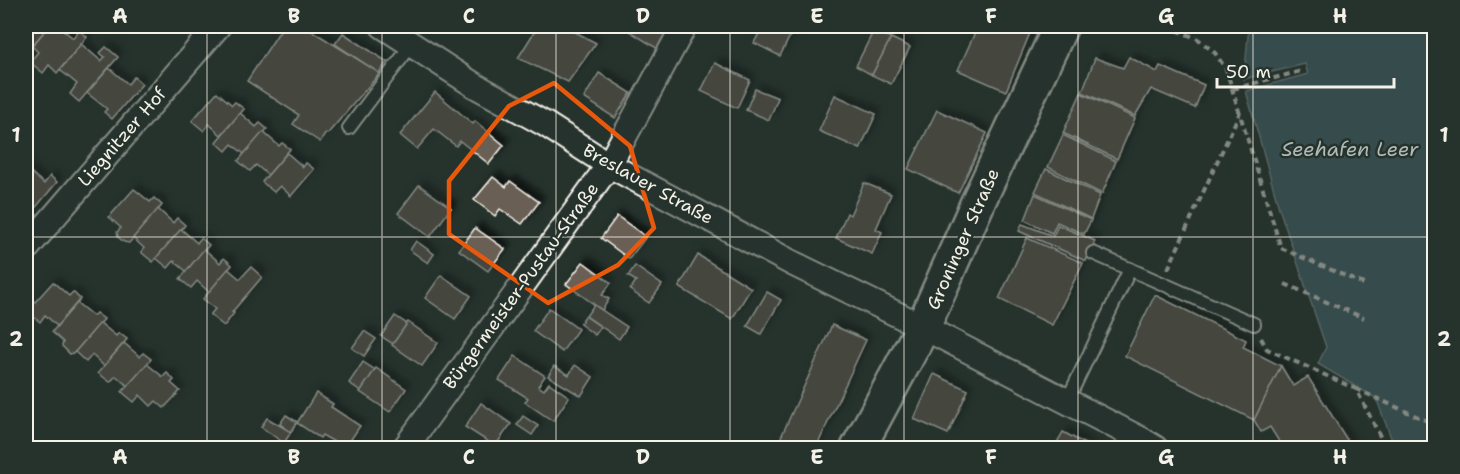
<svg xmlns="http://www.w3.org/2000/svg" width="1460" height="474" viewBox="0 0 1460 474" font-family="'Shantell Sans',sans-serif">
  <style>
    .water { fill: #4b6871; stroke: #8f9fa1; stroke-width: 1.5 }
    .building { fill: #6a5e55; stroke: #f4f1e8; stroke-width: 1.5; filter: url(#shadow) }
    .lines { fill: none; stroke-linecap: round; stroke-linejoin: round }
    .lane-casing { stroke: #f4f1e8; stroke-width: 16 }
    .street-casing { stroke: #f4f1e8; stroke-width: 28 }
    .secondary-casing { stroke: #f4f1e8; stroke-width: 38 }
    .path { stroke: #f4f1e8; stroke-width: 4; stroke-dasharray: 6 4.5; stroke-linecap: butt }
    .lane { stroke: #26332d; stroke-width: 12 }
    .street { stroke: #26332d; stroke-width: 24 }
    .secondary { stroke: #26332d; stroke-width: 33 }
    .marked { fill: none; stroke: #e8590c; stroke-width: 4.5; stroke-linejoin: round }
    .grid { fill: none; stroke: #f4f1e8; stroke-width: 1.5; stroke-opacity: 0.55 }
    .labels { text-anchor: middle; stroke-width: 5; stroke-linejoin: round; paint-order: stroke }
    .street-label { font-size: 18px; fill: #f4f1e8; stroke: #26332d }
    .water-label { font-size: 20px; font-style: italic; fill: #b0bab8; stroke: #26332d }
    .neatline { fill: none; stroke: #f4f1e8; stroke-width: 2 }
    .grid-label { font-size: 20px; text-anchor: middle; font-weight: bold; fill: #f4f1e8 }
  </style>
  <defs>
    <filter id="shadow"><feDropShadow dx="5.5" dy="-5.5" stdDeviation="3" flood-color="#0009"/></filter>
  </defs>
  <rect width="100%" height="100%" fill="#26332d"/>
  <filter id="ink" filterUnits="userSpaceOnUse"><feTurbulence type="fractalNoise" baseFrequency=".0167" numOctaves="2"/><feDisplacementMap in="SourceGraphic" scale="12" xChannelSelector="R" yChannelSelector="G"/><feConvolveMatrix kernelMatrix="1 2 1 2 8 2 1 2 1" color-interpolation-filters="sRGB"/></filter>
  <g filter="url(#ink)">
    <!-- water -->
    <path class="water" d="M1249,26H1434V448H1395L1378,403L1374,397L1318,364L1326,347L1279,208L1246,91L1308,74L1305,64L1244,79Z"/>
    <!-- building -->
    <g class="building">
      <path d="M26,26H49L29,49L26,46Z"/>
      <path d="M49,26H58L73,38L79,30L87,37L57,73L49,65L43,73L30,62L38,52L32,46Z"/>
      <path d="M283,26H304L380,73L330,131L328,134L326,133L320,142L293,124L299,115L247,81Z"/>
      <path d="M538,26H564L596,43L568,82L518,58Z"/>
      <path d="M628,26H673L658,49L626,29Z"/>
      <path d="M763,26H773L791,34L780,56L754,43Z"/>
      <path d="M978,26H1012L1030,33L1006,91L958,70Z"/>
      <path d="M874,30L891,38L872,75L856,66Z"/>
      <path d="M343,33L387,62L379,73L335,44Z"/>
      <path d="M891,38L910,47L891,84L872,75Z"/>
      <path d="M81,44L101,61L105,57L100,53L106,47L118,57L79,102L70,94L77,84L60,70Z"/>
      <path d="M1129,57L1157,72L1160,66L1204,85L1195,108L1151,89L1135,116L1082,92L1095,58L1123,68Z"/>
      <path d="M715,63L750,80L737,108L701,91Z"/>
      <path d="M109,68L128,84L134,77L142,84L112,119L104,112L107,109L87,93Z"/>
      <path d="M599,73L631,93L615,118L584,98Z"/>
      <path d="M755,89L778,98L769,120L746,110Z"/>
      <path d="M217,92L232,105L235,102L244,109L221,135L209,124L204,131L192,121Z"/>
      <path d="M435,92L473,124L475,121L504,145L489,164L460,141L456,146L434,129L417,149L400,135Z"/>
      <path d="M1081,93L1135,118L1117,159L1063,133Z"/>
      <path d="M835,95L876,114L860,149L819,131Z"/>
      <path d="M937,110L987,133L958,193L908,169Z"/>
      <path d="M240,113L256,127L260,123L267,129L244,154L232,144L226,151L216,142Z"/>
      <path d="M263,132L279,146L282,143L290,149L268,175L256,165L250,171L238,161Z"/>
      <path d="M1063,135L1116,161L1102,194L1048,167Z"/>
      <path d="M287,153L303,167L306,163L314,169L291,196L280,186L274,192L262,182Z"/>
      <path d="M26,168L44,184L50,176L57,182L27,218L26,217Z"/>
      <path d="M1046,169L1100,195L1091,219L1035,192Z"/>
      <path d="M493,177L506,187L510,181L539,202L522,224L500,209L495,216L474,200Z"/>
      <path d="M864,183L891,194L876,229L882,232L872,254L836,238L847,213L850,215Z"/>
      <path d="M419,185L451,208L430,237L398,213Z"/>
      <path d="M134,189L150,202L154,198L162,205L129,243L124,242L118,237L117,232L121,228L109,217Z"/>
      <path d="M1035,194L1091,220L1084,234L1057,222L1052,233L1025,220Z"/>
      <path d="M158,209L173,223L177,218L185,225L153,262L142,253V251L144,248L133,238Z"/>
      <path d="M617,216L646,237L629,259L601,238Z"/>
      <path d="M1022,224L1053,236L1058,225L1095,241L1086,261L1019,231Z"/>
      <path d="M475,228L505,249L488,271L459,250Z"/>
      <path d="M181,229L197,243L201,238L209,245L186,271L174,261L168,268L156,258Z"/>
      <path d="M1027,238L1083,263L1052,325L999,299Z"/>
      <path d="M416,241L434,254L428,263L410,250Z"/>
      <path d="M204,249L220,263L224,258L232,265L209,292L197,281L191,288L180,279Z"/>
      <path d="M698,255L751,288L732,319L679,287Z"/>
      <path d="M583,262L611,283L602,295L609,299L602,310L566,284Z"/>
      <path d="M635,266L662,285L649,303L630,290L636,281L628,276Z"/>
      <path d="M251,267L262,277L232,312L234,313L224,326L210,315L215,309L203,299L228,269L240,279Z"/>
      <path d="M441,275L471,296L455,319L425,298Z"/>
      <path d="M53,282L69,296L73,292L80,299L57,326L45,315L40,322L27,311Z"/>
      <path d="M767,292L781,300L761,334L747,326Z"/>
      <path d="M1155,295L1246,340L1243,347L1281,366L1254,420L1125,356Z"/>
      <path d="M77,303L93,316L96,313L104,319L75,352L70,354L62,346L63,342L52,332Z"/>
      <path d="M594,305L627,327L619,339L586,316Z"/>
      <path d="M549,308L578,329L562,352L533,331Z"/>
      <path d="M395,316L407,324L393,344L381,336Z"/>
      <path d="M585,316L601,327L595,335L580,324Z"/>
      <path d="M408,322L438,343L422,366L392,345Z"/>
      <path d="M100,323L116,336L119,333L127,339L104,366L92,355L86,362L75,352Z"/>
      <path d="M832,325L866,340L816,448H776Z"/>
      <path d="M364,331L376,339L364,356L352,348Z"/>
      <path d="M124,343L140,357L143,353L151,359L128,386L116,376L110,382L98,373Z"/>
      <path d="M515,356L545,376L538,386L544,390L549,383L569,397L553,421L525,402L528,398L499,380Z"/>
      <path d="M363,362L375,370L361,391L349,383Z"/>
      <path d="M147,364L163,377L167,373L174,380L171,383L180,391L164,408L156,401L151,406L140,395L134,402L122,392Z"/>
      <path d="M575,365L593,377L581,396L548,376L554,366L569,375Z"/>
      <path d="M1281,366L1293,386L1308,377L1352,448H1283L1270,427L1261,432L1254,420Z"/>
      <path d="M376,368L406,389L390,412L360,392Z"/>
      <path d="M934,374L968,390L948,434L914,419Z"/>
      <path d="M316,393L333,404L331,407L360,426L345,448L322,435L320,438L297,423Z"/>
      <path d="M481,403L511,424L495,446L465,427Z"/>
      <path d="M286,415L297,422L291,432L280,424Z"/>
      <path d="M523,416L538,426L532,435L517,425Z"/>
      <path d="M267,418L291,432L284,443L261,427Z"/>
      <path d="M1063,432L1092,448H1054Z"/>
    </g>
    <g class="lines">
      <!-- lane casing -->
      <g class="lane-casing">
        <g id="lane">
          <path d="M349,128L412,44"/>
          <path d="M1093,253L1254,324"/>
          <path d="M1067,401L1130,269"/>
        </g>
      </g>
      <!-- street casing -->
      <g class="street-casing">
        <g id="street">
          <path d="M383,26L474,85L545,124L609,165L792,263L923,327L1142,440L1155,448"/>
          <path d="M26,249L218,26"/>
          <path d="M405,448L609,165L684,26"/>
        </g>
      </g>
      <!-- secondary casing -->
      <g class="secondary-casing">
        <path id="secondary" d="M858,448L923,327L979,200L1061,26"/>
      </g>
      <!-- path -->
      <g class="path">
        <path d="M1167,26L1198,39L1215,53L1226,69L1281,248L1366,285"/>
        <path d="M1233,89L1301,71"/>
        <path d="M1168,269L1240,112"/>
        <path d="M1285,284L1364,318"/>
        <path d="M1261,338L1267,349L1356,389L1386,448"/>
        <path d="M1356,389L1434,424"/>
      </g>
      <!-- lane -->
      <use href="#lane" class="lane"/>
      <!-- street -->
      <use href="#street" class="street"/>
      <!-- secondary -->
      <use href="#secondary" class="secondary"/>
    </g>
  </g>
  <!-- marked area -->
  <path d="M0 0H1460V474H0ZM554,83L630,146L654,228L618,265L548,303L449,234V181L509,106Z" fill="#26332d" fill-opacity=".55" fill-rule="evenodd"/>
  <path class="marked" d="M554,83L630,146L654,228L618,265L548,303L449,234V181L509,106Z"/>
  <!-- grid -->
  <path class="grid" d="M207,26V448M382,26V448M556,26V448M730,26V448M904,26V448M1078,26V448M1253,26V448M26,237H1434"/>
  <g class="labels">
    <!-- street labels -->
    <g class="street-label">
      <text transform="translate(122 137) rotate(-49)" y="6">Liegnitzer Hof</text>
      <text transform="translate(648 184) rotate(29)" y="6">Breslauer Straße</text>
      <text transform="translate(963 239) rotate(-66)" y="6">Groninger Straße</text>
      <text transform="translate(521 286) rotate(-54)" y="6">Bürgermeister-Pustau-Straße</text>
    </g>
    <!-- water labels -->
    <g class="water-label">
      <text x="1350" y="156">Seehafen Leer</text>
    </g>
  </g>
  <!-- margin -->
  <rect width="1460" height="474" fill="none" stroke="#26332d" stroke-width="66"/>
  <!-- scale -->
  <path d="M1217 78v9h177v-9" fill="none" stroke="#f4f1e8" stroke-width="3"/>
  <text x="1226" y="78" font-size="18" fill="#f4f1e8" stroke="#26332d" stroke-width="4.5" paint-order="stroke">50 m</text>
  <rect x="33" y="33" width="1394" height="408" class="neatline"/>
  <g class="grid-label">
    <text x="120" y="23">A</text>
    <text x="294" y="23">B</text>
    <text x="469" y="23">C</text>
    <text x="643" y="23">D</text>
    <text x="817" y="23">E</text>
    <text x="991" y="23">F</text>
    <text x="1166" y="23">G</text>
    <text x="1340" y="23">H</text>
    <text x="16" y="142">1</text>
    <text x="1444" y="142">1</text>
    <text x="16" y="346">2</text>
    <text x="1444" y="346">2</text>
    <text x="120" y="464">A</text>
    <text x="294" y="464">B</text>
    <text x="469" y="464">C</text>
    <text x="643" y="464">D</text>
    <text x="817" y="464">E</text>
    <text x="991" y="464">F</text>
    <text x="1166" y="464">G</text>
    <text x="1340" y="464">H</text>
  </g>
</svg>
